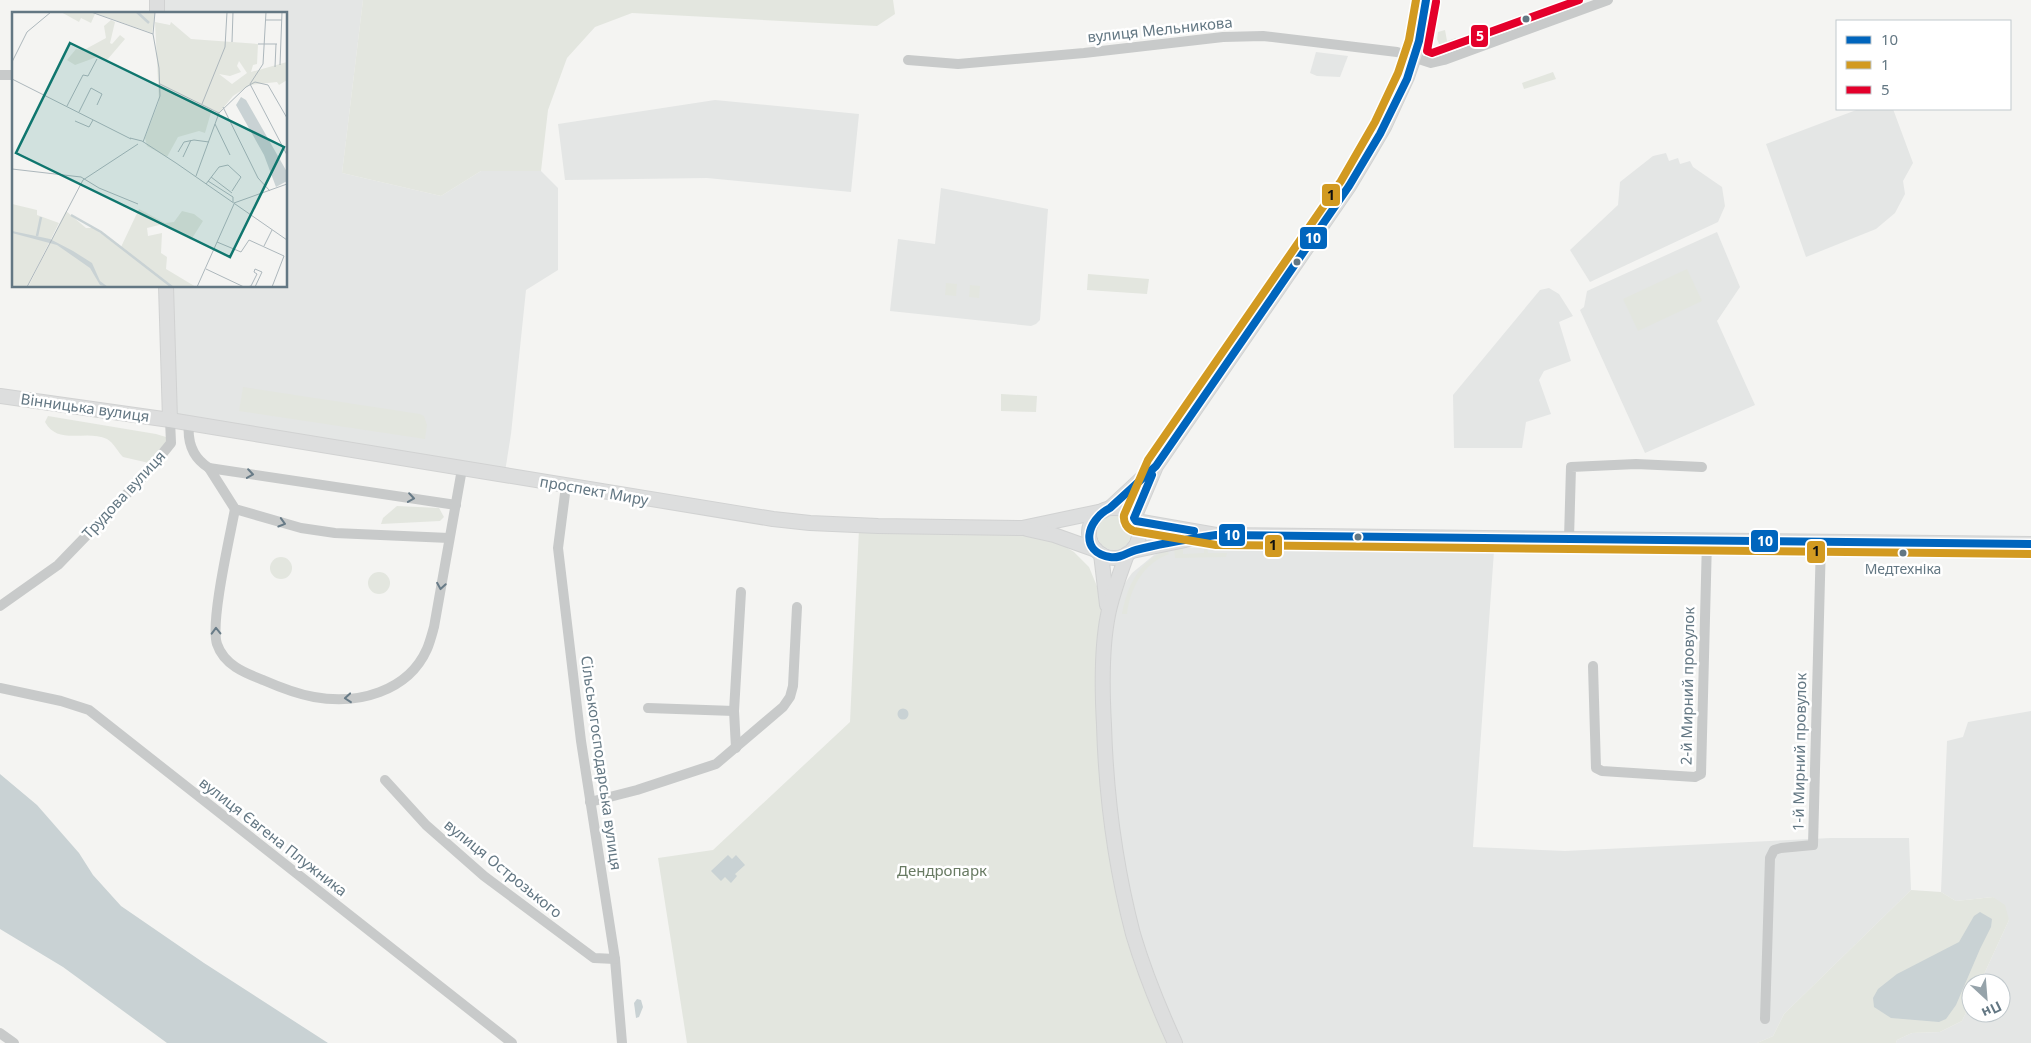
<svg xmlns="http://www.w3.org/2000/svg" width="2031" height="1043" viewBox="0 0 2031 1043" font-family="'Noto Sans',sans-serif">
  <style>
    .built { fill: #e4e6e5 }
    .green { fill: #e3e6df }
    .water { fill: #c9d2d4 }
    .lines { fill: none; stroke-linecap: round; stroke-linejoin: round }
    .major-casing { stroke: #d1d2d2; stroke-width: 16 }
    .minor { stroke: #c8caca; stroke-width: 10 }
    .major { stroke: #dddede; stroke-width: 14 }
    .bus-1-casing { stroke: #fff; stroke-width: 11 }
    .bus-2-casing { stroke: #fff; stroke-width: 11 }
    .bus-3-casing { stroke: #fff; stroke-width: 11 }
    .bus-1 { stroke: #0065bd; stroke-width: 8 }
    .bus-2 { stroke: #d29a21; stroke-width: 8 }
    .bus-3 { stroke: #e4002b; stroke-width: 8 }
    .oneway { stroke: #687b87 }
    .bus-dot { fill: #637783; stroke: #fff; stroke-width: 2 }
    .labels { text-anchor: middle; stroke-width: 5; stroke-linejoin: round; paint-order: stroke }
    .bus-label { font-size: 14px; fill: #637783; stroke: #fff }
    .street-label { font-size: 15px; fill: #637783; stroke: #fff }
    .park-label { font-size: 15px; fill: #687a62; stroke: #fff }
    .inset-river { fill: none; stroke: #c9d2d4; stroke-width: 2.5 }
    .inset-road { fill: none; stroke: #adb7bc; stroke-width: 1 }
    .view { fill: #0f766e; fill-opacity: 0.15; stroke: #0f766e; stroke-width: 2.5 }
    .inset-edge { fill: none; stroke: #637783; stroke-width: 2.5 }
    .line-badge { stroke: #fff; stroke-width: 2 }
    .badge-label { font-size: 14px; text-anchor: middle; font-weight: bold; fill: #fff }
    .pale-badge-label { font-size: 14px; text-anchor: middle; font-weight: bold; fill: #111 }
  </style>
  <rect width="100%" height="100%" fill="#f4f4f2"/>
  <!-- built -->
  <g class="built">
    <path d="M160,0H363L342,173L441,196L481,171H541L558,188V270L526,290L511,434L505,472L173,417L169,286H286V14H161Z"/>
    <path d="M1316,52L1348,56L1340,77L1317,76L1310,73Z"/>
    <path d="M715,100L859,114L851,192L707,178L565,180L558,124Z"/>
    <path d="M1859,109H1893L1913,163L1903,181L1905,194L1895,213L1876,229L1806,257L1766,144Z"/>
    <path d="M1666,153L1669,161L1678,158L1680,164L1690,161L1693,167L1722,187L1725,206L1718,222L1590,282L1570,250L1618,205L1620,182L1653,156Z"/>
    <path d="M941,188L1048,209L1040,320L1036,324L1031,326L890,311L898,239L935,244Z"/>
    <path d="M1717,232L1740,287L1717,321L1755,405L1645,453L1580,310L1584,307L1587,291Z"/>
    <path d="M1549,288L1559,294L1573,316L1559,322L1571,361L1544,371L1539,380L1551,414L1526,422L1522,448H1454L1453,395L1540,290Z"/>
    <path d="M1267,546L1494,551L1473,847L1565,851L1831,838H1909L1911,890L1784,1014L1773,1036L1757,1043H1179L1150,972L1122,866L1109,764V646L1116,596L1132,573L1154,555L1171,548Z"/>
    <path d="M2031,711V1043H1896L1897,1040L1912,1033L1940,1032L1962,1021L1971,1002V1013H2001V983H1980L2009,920L1993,897L1956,901L1941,892L1947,741L1963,737L1968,722Z"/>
  </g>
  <!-- green -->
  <g class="green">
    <path d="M363,0H893L895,14L877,26L632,13L595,27L567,58L548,110L541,171H481L441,196L342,173Z"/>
    <path d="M1445,30L1447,41L1456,38L1459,42L1450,46L1439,44L1437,39L1438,32Z"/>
    <path d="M1553,72L1556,79L1524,89L1522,83Z"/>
    <path d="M1687,269L1702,301L1638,331L1623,299Z"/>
    <path d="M1088,274L1149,279L1147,294L1087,290Z"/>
    <path d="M946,283L957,284L956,296L945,295Z"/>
    <path d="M970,285L980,286L979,298L969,297Z"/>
    <path d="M243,387L420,414L424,416L427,425L425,439L239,411Z"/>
    <path d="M1001,394L1037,396L1036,412L1001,411Z"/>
    <path d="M48,416L156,434L166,437L167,442L149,463L123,457C118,452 114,443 107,439C86,429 58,446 45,422Z"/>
    <path d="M397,506L439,508L444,517L440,521L381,524L383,518Z"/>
    <circle cx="1114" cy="533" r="17"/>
    <path d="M859,529L1021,532L1053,539L1074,552L1089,567L1101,596L1104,617L1115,868L1171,1043H687L658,858L713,850L850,722Z"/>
    <path d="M1204,546H1207L1208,553H1227L1226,557L1175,558L1174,548L1183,547V554L1204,553Z"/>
    <path d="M1167,550L1169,554C1143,563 1130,589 1127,614H1122C1127,586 1139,561 1167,550Z"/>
    <circle cx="281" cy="568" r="11"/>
    <circle cx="379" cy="583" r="11"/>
    <path d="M1911,890L1941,892L1956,901L1993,897L2005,905L2009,920L1980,983H1971V1002L1962,1021L1940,1032L1912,1033L1897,1040L1896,1043H1757L1773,1036L1784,1014Z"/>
  </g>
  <!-- water -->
  <g class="water">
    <circle cx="903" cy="714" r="5.5"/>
    <path d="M0,774L37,805L79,853L93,875L121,906L204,963L328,1043H167L63,967L0,929Z"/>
    <path d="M728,855L732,859L736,855L745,865L735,874L737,876L731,883L725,877L721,881L711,871Z"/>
    <path d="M1980,912L1992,919L1991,927L1980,949L1956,1005L1946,1019L1939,1022L1891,1018L1874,1007L1873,998L1878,989L1897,974L1959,942L1974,916Z"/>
    <path d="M637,999L641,1000L643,1007L639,1017L636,1018L634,1003Z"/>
  </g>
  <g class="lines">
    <!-- major casing -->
    <g class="major-casing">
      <g id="major">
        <path d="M157,0V14"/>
        <path d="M166,286L170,420"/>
        <path d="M0,396L170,420L773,519L810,523L878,526L1022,528L1103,511"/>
        <path d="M1110,508L1152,469"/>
        <circle cx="1114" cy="533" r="25"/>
        <path d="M1134,518L1156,466L1349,186L1367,156L1384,127L1407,77L1419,42L1426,0"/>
        <path d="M1136,521L1216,535L2031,544"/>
        <path d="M1027,529L1054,535L1096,550"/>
        <path d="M1132,551L1205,536"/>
        <path d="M1101,554L1107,605"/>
        <path d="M1127,554C1120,574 1112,594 1108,615C1101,650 1102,689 1104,725C1106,795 1115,865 1133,934C1144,971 1159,1008 1175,1043"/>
      </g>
    </g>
    <!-- minor -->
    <g class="minor">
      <path d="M908,60L958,64L1084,53L1223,37L1263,36L1397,52L1431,63L1444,60L1608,0"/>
      <path d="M0,75H14"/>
      <path d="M189,423C187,442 193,458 209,468L456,505"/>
      <path d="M209,468L235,509L301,528L335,533L449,538"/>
      <path d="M566,486L558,548L581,741L615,959L622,1043"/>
      <path d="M235,509C230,536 210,622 217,644C224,665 245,673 263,680C279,687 297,694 314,697C357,705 408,692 427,649C430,642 432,634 434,627L462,469"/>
      <path d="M1569,539L1571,467L1636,464L1702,467"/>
      <path d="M0,606L58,565L146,474L171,443L170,420"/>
      <path d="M1593,666L1596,768L1602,771L1695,777L1701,774L1707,540"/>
      <path d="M0,688L61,701L89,710L512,1043"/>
      <path d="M648,708L734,711"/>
      <path d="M736,748L734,711L741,592"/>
      <path d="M385,780L426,825L484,876L594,958L615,959"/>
      <path d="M590,802L637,790L716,764L783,707L790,697L793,686L797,607"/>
      <path d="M1765,1019L1770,858L1774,850L1781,848L1813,845L1821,541"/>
      <path d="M0,1033L14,1043"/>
    </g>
    <!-- major -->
    <use href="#major" class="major"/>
    <!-- bus-1 casing -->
    <g class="bus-1-casing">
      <g id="bus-1">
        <path d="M1426,0L1419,41L1407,79L1380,134L1349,186L1156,466L1110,508C1086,520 1079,552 1110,557C1120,559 1128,552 1136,550C1162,543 1189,539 1216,535L2031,544"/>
        <path d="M1152,475L1134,518L1136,521L1194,531"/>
      </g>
    </g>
    <!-- bus-2 casing -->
    <g class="bus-2-casing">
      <path id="bus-2" d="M1416,0L1409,40L1398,73L1375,122L1341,181L1148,460L1124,515C1123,522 1127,529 1134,531L1216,545L2031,554"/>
    </g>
    <!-- bus-3 casing -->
    <g class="bus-3-casing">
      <path id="bus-3" d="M1436,2L1427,51L1432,53L1579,0"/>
    </g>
    <!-- bus-1 -->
    <use href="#bus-1" class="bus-1"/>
    <!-- bus-2 -->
    <use href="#bus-2" class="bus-2"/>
    <!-- bus-3 -->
    <use href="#bus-3" class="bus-3"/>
  </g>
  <!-- one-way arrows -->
  <defs><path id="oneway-chevron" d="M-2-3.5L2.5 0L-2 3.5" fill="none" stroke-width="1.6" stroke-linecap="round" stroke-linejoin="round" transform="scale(1.25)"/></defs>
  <g class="oneway">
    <use href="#oneway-chevron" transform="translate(250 474) rotate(8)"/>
    <use href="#oneway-chevron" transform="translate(411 498) rotate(8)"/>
    <use href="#oneway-chevron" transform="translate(282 523) rotate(16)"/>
    <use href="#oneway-chevron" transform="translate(441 586) rotate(99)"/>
    <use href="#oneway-chevron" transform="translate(216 631) rotate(-91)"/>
    <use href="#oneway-chevron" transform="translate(348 698) rotate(175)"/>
  </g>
  <!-- markers -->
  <g class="bus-dot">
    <circle cx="1526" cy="19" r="4.5"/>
    <circle cx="1297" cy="262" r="4.5"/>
    <circle cx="1358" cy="537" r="4.5"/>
    <circle cx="1903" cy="553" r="4.5"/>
  </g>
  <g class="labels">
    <!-- bus labels -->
    <g class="bus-label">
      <text x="1903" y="574">Медтехніка</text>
    </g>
    <!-- street labels -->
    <g class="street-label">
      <text transform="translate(1160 30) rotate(-6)" y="5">вулиця Мельникова</text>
      <text transform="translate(85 408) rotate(8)" y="5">Вінницька вулиця</text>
      <text transform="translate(594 491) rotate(10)" y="5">проспект Миру</text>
      <text transform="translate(124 495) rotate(-47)" y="5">Трудова вулиця</text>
      <text transform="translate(1688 686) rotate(-89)" y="5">2-й Мирний провулок</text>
      <text transform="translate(1800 752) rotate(-89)" y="5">1-й Мирний провулок</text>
      <text transform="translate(601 763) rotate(82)" y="5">Сільськогосподарська вулиця</text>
      <text transform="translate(273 837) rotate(38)" y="5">вулиця Євгена Плужника</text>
      <text transform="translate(503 869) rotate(39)" y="5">вулиця Острозького</text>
    </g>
    <!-- park labels -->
    <g class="park-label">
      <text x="942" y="876">Дендропарк</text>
    </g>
  </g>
  <!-- overview -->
  <g transform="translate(12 12)">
    <rect width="275" height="275" fill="#f4f4f2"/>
    <path d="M49,0H78L83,2L79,11L69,6L67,10ZM80,0H143L140,21ZM99,8L103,10L98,31L100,32L108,23L113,27L95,48L85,45L63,53L55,48L64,37L72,38L94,26L92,14ZM143,10L158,13L159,10L179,27L246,32L245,52L241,53L239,60L275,50V68L267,73L265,70L238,73L221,84L207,101L200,97L193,121L187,119L166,125L155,145L135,134L133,126L147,89ZM227,49L235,61L220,72L207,62L218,64L229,60L225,54ZM0,192L25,198V203L47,211L15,275H0ZM127,197L153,211L162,210L170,199L182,202L191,209L179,228L151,212L135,216L136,224L150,221L149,241L155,245L154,257L184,275H16L54,199L74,216H81L109,235Z" fill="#e3e6df" fill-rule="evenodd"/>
    <path d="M229,85L234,88L275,160V169L264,175L252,143L224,93ZM0,219L38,227L61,239L80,251L88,269L96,275L88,273L78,256L45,233L0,221Z" fill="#c9d2d4"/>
    <path class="inset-river" d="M125,0L137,11M59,203L89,220L160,275M25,224L29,205"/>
    <path class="inset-road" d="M79,0L141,22M254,0L251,52L238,72L275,143M253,8H270M220,30L221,0M246,32H265M0,50L15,20L39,0M268,53L270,0M263,55L264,32M0,67L119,127M148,72L207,101M190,92L213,35L215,0M55,94L71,63L76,64L85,47M211,95L246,166L258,179M67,100L79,76L90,82L85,93M63,109L77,115L81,108M203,112L218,143M118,126L130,129L164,151L275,228M131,130L148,84L147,56L141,22L143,0M166,140L172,130L182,128L197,130M171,145L179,128M0,157L69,165L87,176L126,192M184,164L207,101L234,75L243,70L256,73L275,106M199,165L220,181M196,169L221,185V190M194,172L207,155L216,153L229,165L220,179M222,191L275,172M205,230L229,240L237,228L272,244L260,275M252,234L260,218M194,257L232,275M15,275L71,168L126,132M185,275L222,192M235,275L239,274L245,262L242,260L243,257L250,260L243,275"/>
    <path class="view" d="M58,31L272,135L218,245L4,141Z"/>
    <rect width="275" height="275" class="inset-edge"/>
  </g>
  <g class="line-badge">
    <rect x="1470" y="24" width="19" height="24" rx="5" fill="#e4002b"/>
    <rect x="1321" y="183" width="20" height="24" rx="5" fill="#d29a21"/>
    <rect x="1299" y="226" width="29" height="24" rx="5" fill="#0065bd"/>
    <rect x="1218" y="523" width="28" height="24" rx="5" fill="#0065bd"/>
    <rect x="1750" y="529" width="29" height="24" rx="5" fill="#0065bd"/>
    <rect x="1264" y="534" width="19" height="24" rx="5" fill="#d29a21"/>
    <rect x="1806" y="540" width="20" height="24" rx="5" fill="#d29a21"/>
  </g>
  <g class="badge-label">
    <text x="1480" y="41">5</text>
    <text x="1313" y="243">10</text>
    <text x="1232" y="540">10</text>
    <text x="1765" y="546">10</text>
  </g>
  <g class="pale-badge-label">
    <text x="1331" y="200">1</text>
    <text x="1273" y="550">1</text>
    <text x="1816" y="556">1</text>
  </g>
  <!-- legend -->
  <rect x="1836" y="20" width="175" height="90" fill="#ffffff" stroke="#c1c9cd"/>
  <rect x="1846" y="36" width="25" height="8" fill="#0065bd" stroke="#c1c9cd"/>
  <text x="1881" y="45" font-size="15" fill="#637783">10</text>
  <rect x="1846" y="61" width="25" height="8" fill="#d29a21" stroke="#c1c9cd"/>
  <text x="1881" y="70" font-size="15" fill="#637783">1</text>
  <rect x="1846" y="86" width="25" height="8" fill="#e4002b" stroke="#c1c9cd"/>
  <text x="1881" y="95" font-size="15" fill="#637783">5</text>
  <!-- north arrow -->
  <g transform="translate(1986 998) rotate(154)"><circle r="24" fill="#ffffff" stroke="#c1c9cd"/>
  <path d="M0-4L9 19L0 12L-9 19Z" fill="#96a3aa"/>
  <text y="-8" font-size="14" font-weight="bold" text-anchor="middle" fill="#637783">Пн</text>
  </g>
</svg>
